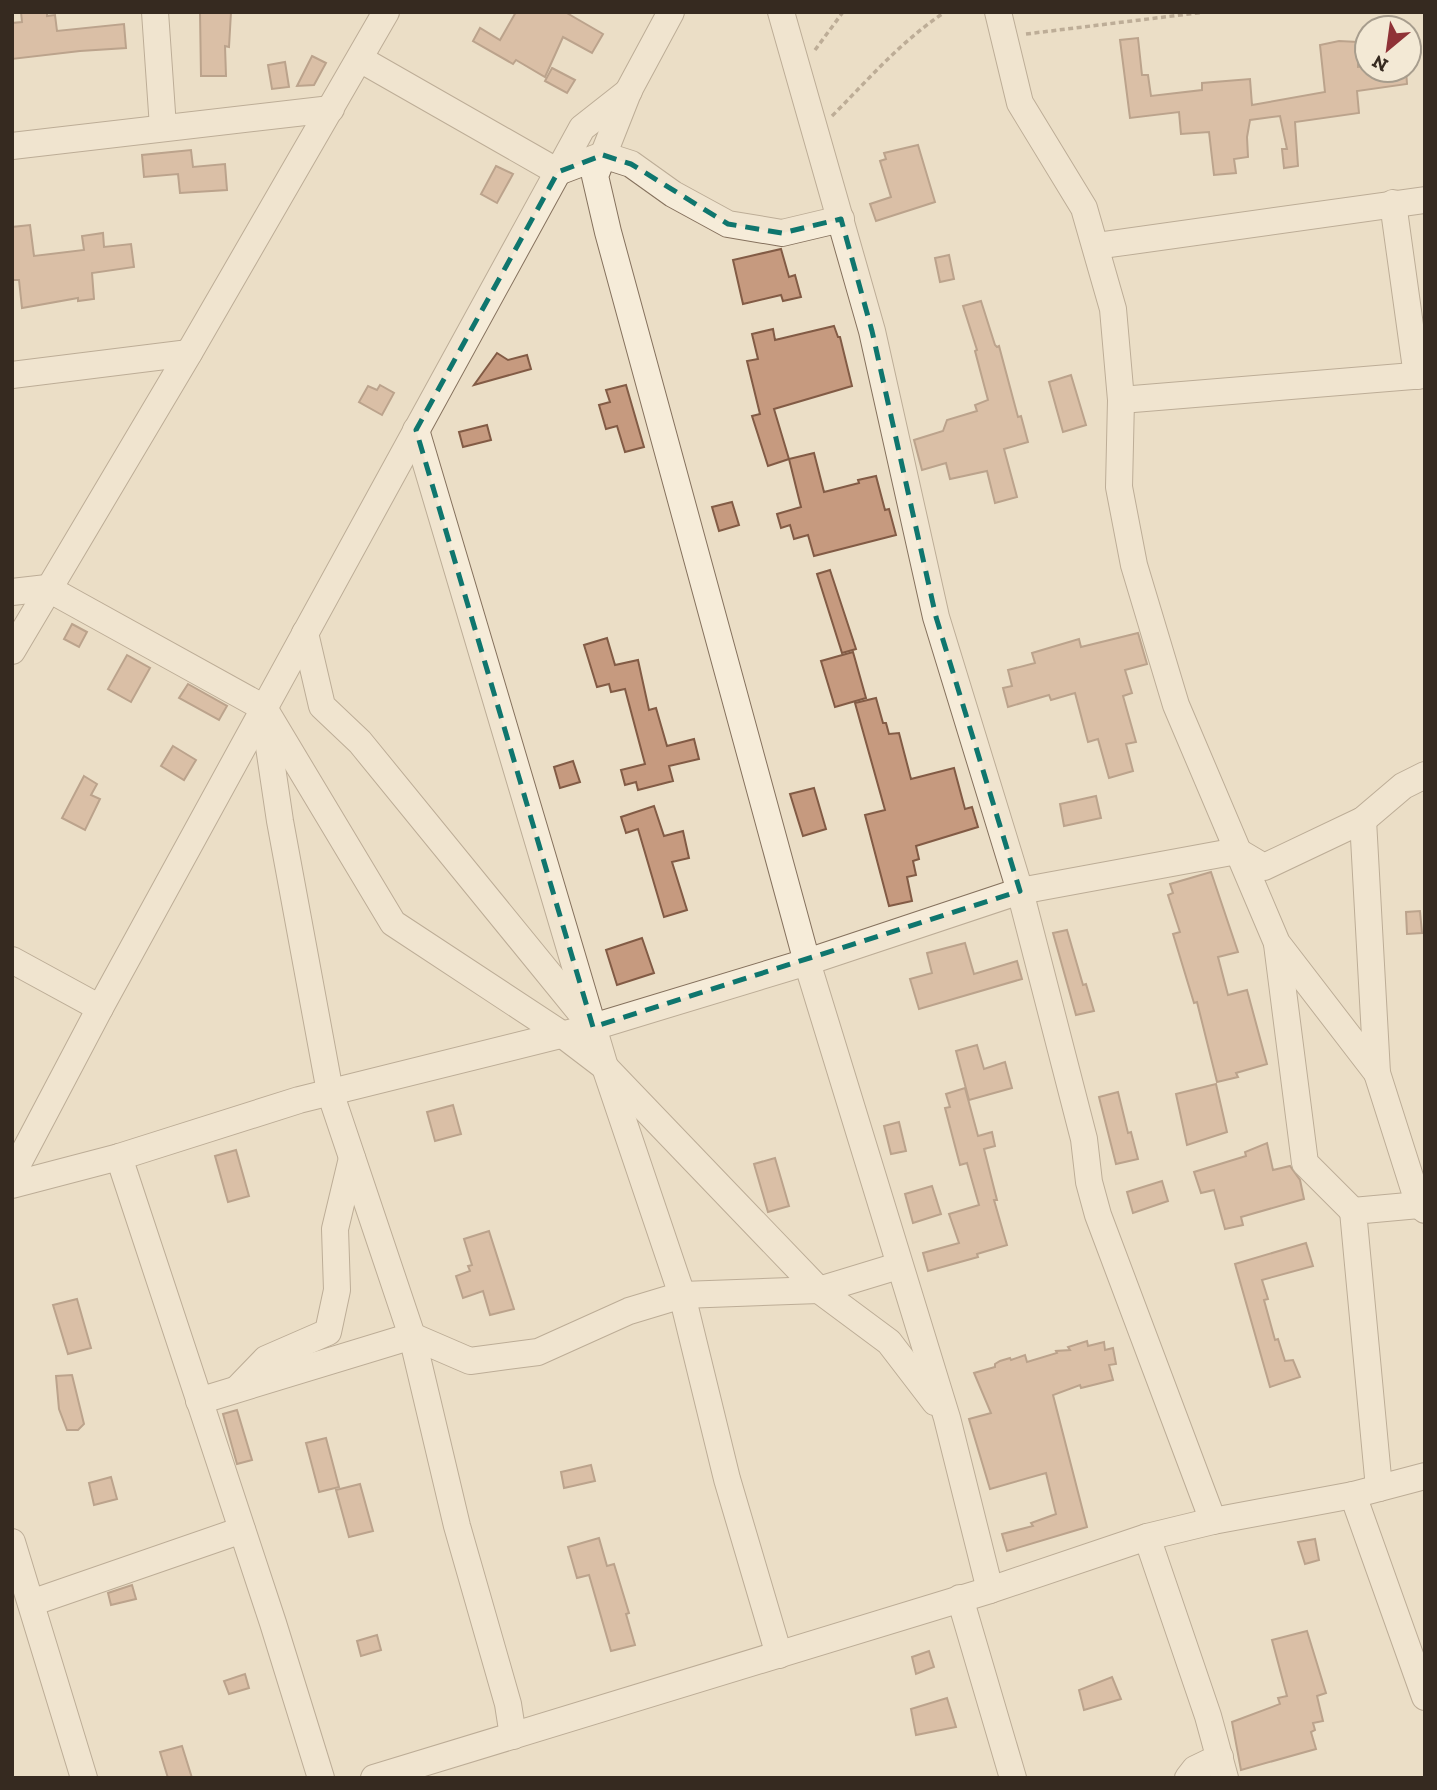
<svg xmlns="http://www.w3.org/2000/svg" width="1437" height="1790" viewBox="0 0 1437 1790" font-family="'Zilla Slab',serif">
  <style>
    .building { fill: #c69a7f; stroke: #825b45; stroke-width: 2 }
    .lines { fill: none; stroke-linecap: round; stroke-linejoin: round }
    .minor-casing { stroke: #85715d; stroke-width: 28 }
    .path { stroke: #85715d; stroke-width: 3.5; stroke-dasharray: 5 3.5; stroke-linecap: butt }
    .minor { stroke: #f6ecd9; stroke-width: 26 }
    .marked { fill: none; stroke: #0f766e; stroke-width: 5; stroke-dasharray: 14 9; stroke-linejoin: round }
  </style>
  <rect width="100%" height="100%" fill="#ebdec6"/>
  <!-- building -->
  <g class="building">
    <path d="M21,12H47V16L55,15L57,31L124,24L126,48L80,51L12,59V23L22,22Z"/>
    <path d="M200,12H231L229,47L225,46L226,76H201Z"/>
    <path d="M516,12H565L603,34L592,53L563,37L545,77L516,60L513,64L473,41L480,28L500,40Z"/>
    <path d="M1138,38L1142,75H1148L1151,96L1202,90V83L1250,79L1252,105L1325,92L1320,45L1339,41L1358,42V67L1367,66V70H1406L1407,84L1357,91L1359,113L1295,122L1298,166L1284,168L1282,149H1287L1280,116L1250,120L1247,137L1248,157L1234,159L1236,173L1214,175L1209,132L1181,134L1179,112L1130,118L1120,40Z"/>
    <path d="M312,56L326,63L314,85L297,86Z"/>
    <path d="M285,62L289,87L272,89L268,65Z"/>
    <path d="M552,68L575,80L567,93L545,81Z"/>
    <path d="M918,145L935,202L876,221L870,204L891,197L880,161L886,159L884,153Z"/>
    <path d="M191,150L193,167L225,164L227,190L180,193L178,174L144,177L142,155Z"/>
    <path d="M496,166L513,174L497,203L481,194Z"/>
    <path d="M30,225L34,256L84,250L82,236L103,233L104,247L131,244L134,267L92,273L94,299L78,301V298L22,308L19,280H12V227Z"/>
    <path d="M781,249L789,277L795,275L801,297L783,301L781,295L743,304L733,260Z"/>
    <path d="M949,255L954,279L940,282L935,258Z"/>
    <path d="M981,301L995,345L997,347L999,346L1018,417L1021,416L1028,442L1004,449L1017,497L995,503L987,471L950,479L946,463L922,470L914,440L943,431L947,420L977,411L975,405L988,400L975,351L977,350L963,306Z"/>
    <path d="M834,326L838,337H840L852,386L774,409L789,459L768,466L752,416L760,414L747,361L758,359L752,334L773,329L775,340Z"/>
    <path d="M497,353L508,360L527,355L531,369L474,385Z"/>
    <path d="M1071,375L1086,425L1063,432L1049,382Z"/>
    <path d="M380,385L394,393L382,415L359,402L368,386L377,390Z"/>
    <path d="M626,385L644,447L625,452L617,426L606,429L599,405L610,402L606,390Z"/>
    <path d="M487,425L491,440L463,447L459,432Z"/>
    <path d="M814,453L824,492L859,483L858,480L876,476L885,510L889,509L896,535L814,556L808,535L794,539L790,525L781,528L777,514L801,507L789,459Z"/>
    <path d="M732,502L739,525L719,531L712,507Z"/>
    <path d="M830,570L856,649L842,653L817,574Z"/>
    <path d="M72,624L87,632L79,647L64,639Z"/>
    <path d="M1138,633L1147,664L1125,670L1132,693L1123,696L1136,742L1126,744L1133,771L1109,778L1098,739L1088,742L1075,693L1051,700L1049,695L1008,707L1003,688L1012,686L1008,670L1035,663L1032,653L1079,639L1081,647Z"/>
    <path d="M607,638L615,665L638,660L649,710L656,708L667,746L694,739L699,759L669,766L673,781L638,790L636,782L625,785L621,770L645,764L625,689L611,692L609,684L597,687L584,645Z"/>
    <path d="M853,652L866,698L835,707L821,661Z"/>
    <path d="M127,655L150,668L131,702L108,689Z"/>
    <path d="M188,684L227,706L219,720L179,698Z"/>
    <path d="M876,698L883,723H886L889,734L899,733L911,779L954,768L965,809L972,807L978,827L916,846L919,859L913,861L916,875L907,877L912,901L889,906L865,815L885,810L855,703Z"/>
    <path d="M173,746L196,760L184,780L161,766Z"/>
    <path d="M573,761L580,782L560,788L554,767Z"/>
    <path d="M84,776L97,784L91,795L100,799L85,830L62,818Z"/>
    <path d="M814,788L826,829L803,836L790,794Z"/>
    <path d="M1096,796L1101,818L1064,826L1060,804Z"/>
    <path d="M654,806L664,836L683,831L689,858L672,862L687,910L664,917L638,829L626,833L621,817Z"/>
    <path d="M1211,872L1238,952L1218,957L1228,995L1247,990L1267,1064L1236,1073L1238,1077L1217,1082L1197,1002L1194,1003L1173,934L1180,932L1168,895L1173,893L1170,884Z"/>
    <path d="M1420,911L1422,933L1407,934L1406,912Z"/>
    <path d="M1067,930L1083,985L1086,984L1094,1011L1076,1015L1053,933Z"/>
    <path d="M642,938L654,973L617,985L606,950Z"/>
    <path d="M965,943L974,974L1017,961L1022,979L919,1009L910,979L932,973L927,953Z"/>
    <path d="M977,1045L984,1069L1005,1062L1012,1088L969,1100L956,1051Z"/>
    <path d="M1216,1084L1227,1132L1187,1145L1176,1094Z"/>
    <path d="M965,1088L978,1136L992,1132L995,1146L984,1149L997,1200H994L1007,1245L977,1254L978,1257L928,1271L923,1253L959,1243L949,1214L979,1205L967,1163L960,1165L945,1108L950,1107L946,1094Z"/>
    <path d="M1118,1092L1128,1133L1131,1132L1138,1159L1116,1164L1099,1097Z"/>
    <path d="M453,1105L461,1134L435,1141L427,1112Z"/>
    <path d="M899,1122L906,1151L891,1154L884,1126Z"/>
    <path d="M1267,1143L1273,1170L1290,1166L1300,1180L1304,1199L1241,1217L1243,1225L1225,1229L1214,1190L1201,1193L1194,1172L1246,1156L1245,1152Z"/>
    <path d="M236,1150L249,1196L228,1202L215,1156Z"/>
    <path d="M775,1158L789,1206L768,1212L754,1164Z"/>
    <path d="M1162,1181L1168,1201L1133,1213L1127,1192Z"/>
    <path d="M932,1186L941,1214L913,1223L905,1194Z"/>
    <path d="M489,1231L514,1309L490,1315L483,1291L463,1298L456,1276L470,1271L468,1266L472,1265L464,1239Z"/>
    <path d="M1306,1243L1313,1266L1262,1280L1268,1299L1264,1300L1275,1340L1278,1339L1285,1361L1293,1360L1300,1377L1270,1387L1235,1264Z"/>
    <path d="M77,1299L91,1348L68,1354L53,1305Z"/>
    <path d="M1087,1341L1088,1346L1104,1342L1105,1350L1113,1348L1116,1364L1109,1365L1113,1380L1081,1388L1080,1385L1053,1395L1087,1527L1007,1551L1002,1534L1033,1526L1031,1523L1056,1514L1046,1473L990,1489L969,1419L991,1413L974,1373L995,1367V1364L1000,1361L1010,1358L1011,1360L1025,1355L1027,1362L1057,1353L1056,1351L1070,1350L1068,1347Z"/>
    <path d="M72,1375L84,1424L78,1430H67L59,1409L56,1376Z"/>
    <path d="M237,1410L252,1460L237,1464L223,1414Z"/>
    <path d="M326,1438L339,1487L319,1492L306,1443Z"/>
    <path d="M591,1465L595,1481L564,1488L561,1472Z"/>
    <path d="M111,1477L117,1499L94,1505L89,1483Z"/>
    <path d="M360,1484L373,1531L349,1537L336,1490Z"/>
    <path d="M599,1538L607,1566L614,1564L629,1613L626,1614L635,1645L611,1651L589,1575L577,1578L568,1547Z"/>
    <path d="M1315,1539L1319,1560L1305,1564L1298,1542Z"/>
    <path d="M132,1585L136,1599L111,1605L108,1593Z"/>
    <path d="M1307,1631L1326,1693L1317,1696L1323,1721L1313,1723L1315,1730L1311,1732L1316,1749L1241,1770L1232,1722L1280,1704L1278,1698L1287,1696L1272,1640Z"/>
    <path d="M377,1635L381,1650L361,1656L357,1641Z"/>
    <path d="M929,1651L934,1667L916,1674L912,1657Z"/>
    <path d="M245,1674L249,1688L229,1694L224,1681Z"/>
    <path d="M1112,1677L1121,1699L1084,1710L1079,1690Z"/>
    <path d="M947,1698L956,1727L916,1735L911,1709Z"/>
    <path d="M182,1746L192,1778H168L160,1752Z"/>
  </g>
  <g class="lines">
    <!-- minor casing -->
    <g class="minor-casing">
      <g id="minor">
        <path d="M155,12L163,127"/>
        <path d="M671,12L629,90L595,176L608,232L807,962L947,1418L990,1590"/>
        <path d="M781,12L872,331L936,617L1020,891L1084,1139L1089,1182L1098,1215L1213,1521"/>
        <path d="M998,12L1020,103L1084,208L1113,309L1121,400L1119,487L1134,565L1176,705L1277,943L1377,1073"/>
        <path d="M360,59L558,172L603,155L631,164L673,194L728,224L782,233L841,219"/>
        <path d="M12,146L331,109"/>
        <path d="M1393,203L1417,376"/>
        <path d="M1096,246L1425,200"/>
        <path d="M12,375L189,353"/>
        <path d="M1121,400L1425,375"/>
        <path d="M416,430L605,1067L682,1295L727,1479L779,1655"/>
        <path d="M12,592L47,588L264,708L393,923L563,1035L605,1067L819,1290L889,1342L935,1402"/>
        <path d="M305,633L322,706L360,742L585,1018"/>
        <path d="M12,651L189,353L386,12"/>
        <path d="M265,720L280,821L330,1092L412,1336L457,1526L508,1704L513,1736"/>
        <path d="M1363,820L1377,1073L1419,1205L1425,1210"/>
        <path d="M1277,944L1305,1163L1353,1211"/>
        <path d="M12,960L100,1008"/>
        <path d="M119,1157L273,1623L321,1778"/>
        <path d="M12,1175L100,1008L582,128L629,91"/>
        <path d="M12,1185L119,1157L299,1100L593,1027L807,962L1020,891L1237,851L1264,867L1363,820L1403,786L1425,775"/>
        <path d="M238,1388L266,1359L328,1332L337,1290L335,1229L352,1158"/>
        <path d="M199,1401L412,1336L470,1361L538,1352L629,1311L682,1295L819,1290L898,1266"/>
        <path d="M1379,1488L1353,1211L1419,1205"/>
        <path d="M1353,1495L1425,1697"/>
        <path d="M1147,1537L1208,1716L1225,1778"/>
        <path d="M12,1542L84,1778"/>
        <path d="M960,1598L1013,1778"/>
        <path d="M31,1603L242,1530"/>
        <path d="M374,1778L990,1590L1147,1537L1213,1521L1353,1495L1425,1476"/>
        <path d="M1188,1778L1195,1769L1220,1757"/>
      </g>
    </g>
    <!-- path -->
    <g class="path">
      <path d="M1026,34L1205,12"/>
      <path d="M815,50L843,12"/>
      <path d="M832,116C870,78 900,42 945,12"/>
    </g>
    <!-- minor -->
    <use href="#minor" class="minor"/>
  </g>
  <!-- marked area -->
  <path d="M0 0H1437V1790H0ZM603,155L631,164L728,224L782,233L841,219L872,331L936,617L1020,891L593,1027L416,430L558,172Z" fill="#ebdec6" fill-opacity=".55" fill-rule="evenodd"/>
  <path class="marked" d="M603,155L631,164L728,224L782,233L841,219L872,331L936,617L1020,891L593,1027L416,430L558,172Z"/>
  <!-- border -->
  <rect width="1437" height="1790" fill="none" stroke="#362a20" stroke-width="28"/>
  <!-- north arrow -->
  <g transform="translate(1388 49) rotate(209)"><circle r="33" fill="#f3e9d5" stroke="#a79d8d" stroke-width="2"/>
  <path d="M0-5L12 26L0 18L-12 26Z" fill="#8f3237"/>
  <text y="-10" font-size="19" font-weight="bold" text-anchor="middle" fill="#362a20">N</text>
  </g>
</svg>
